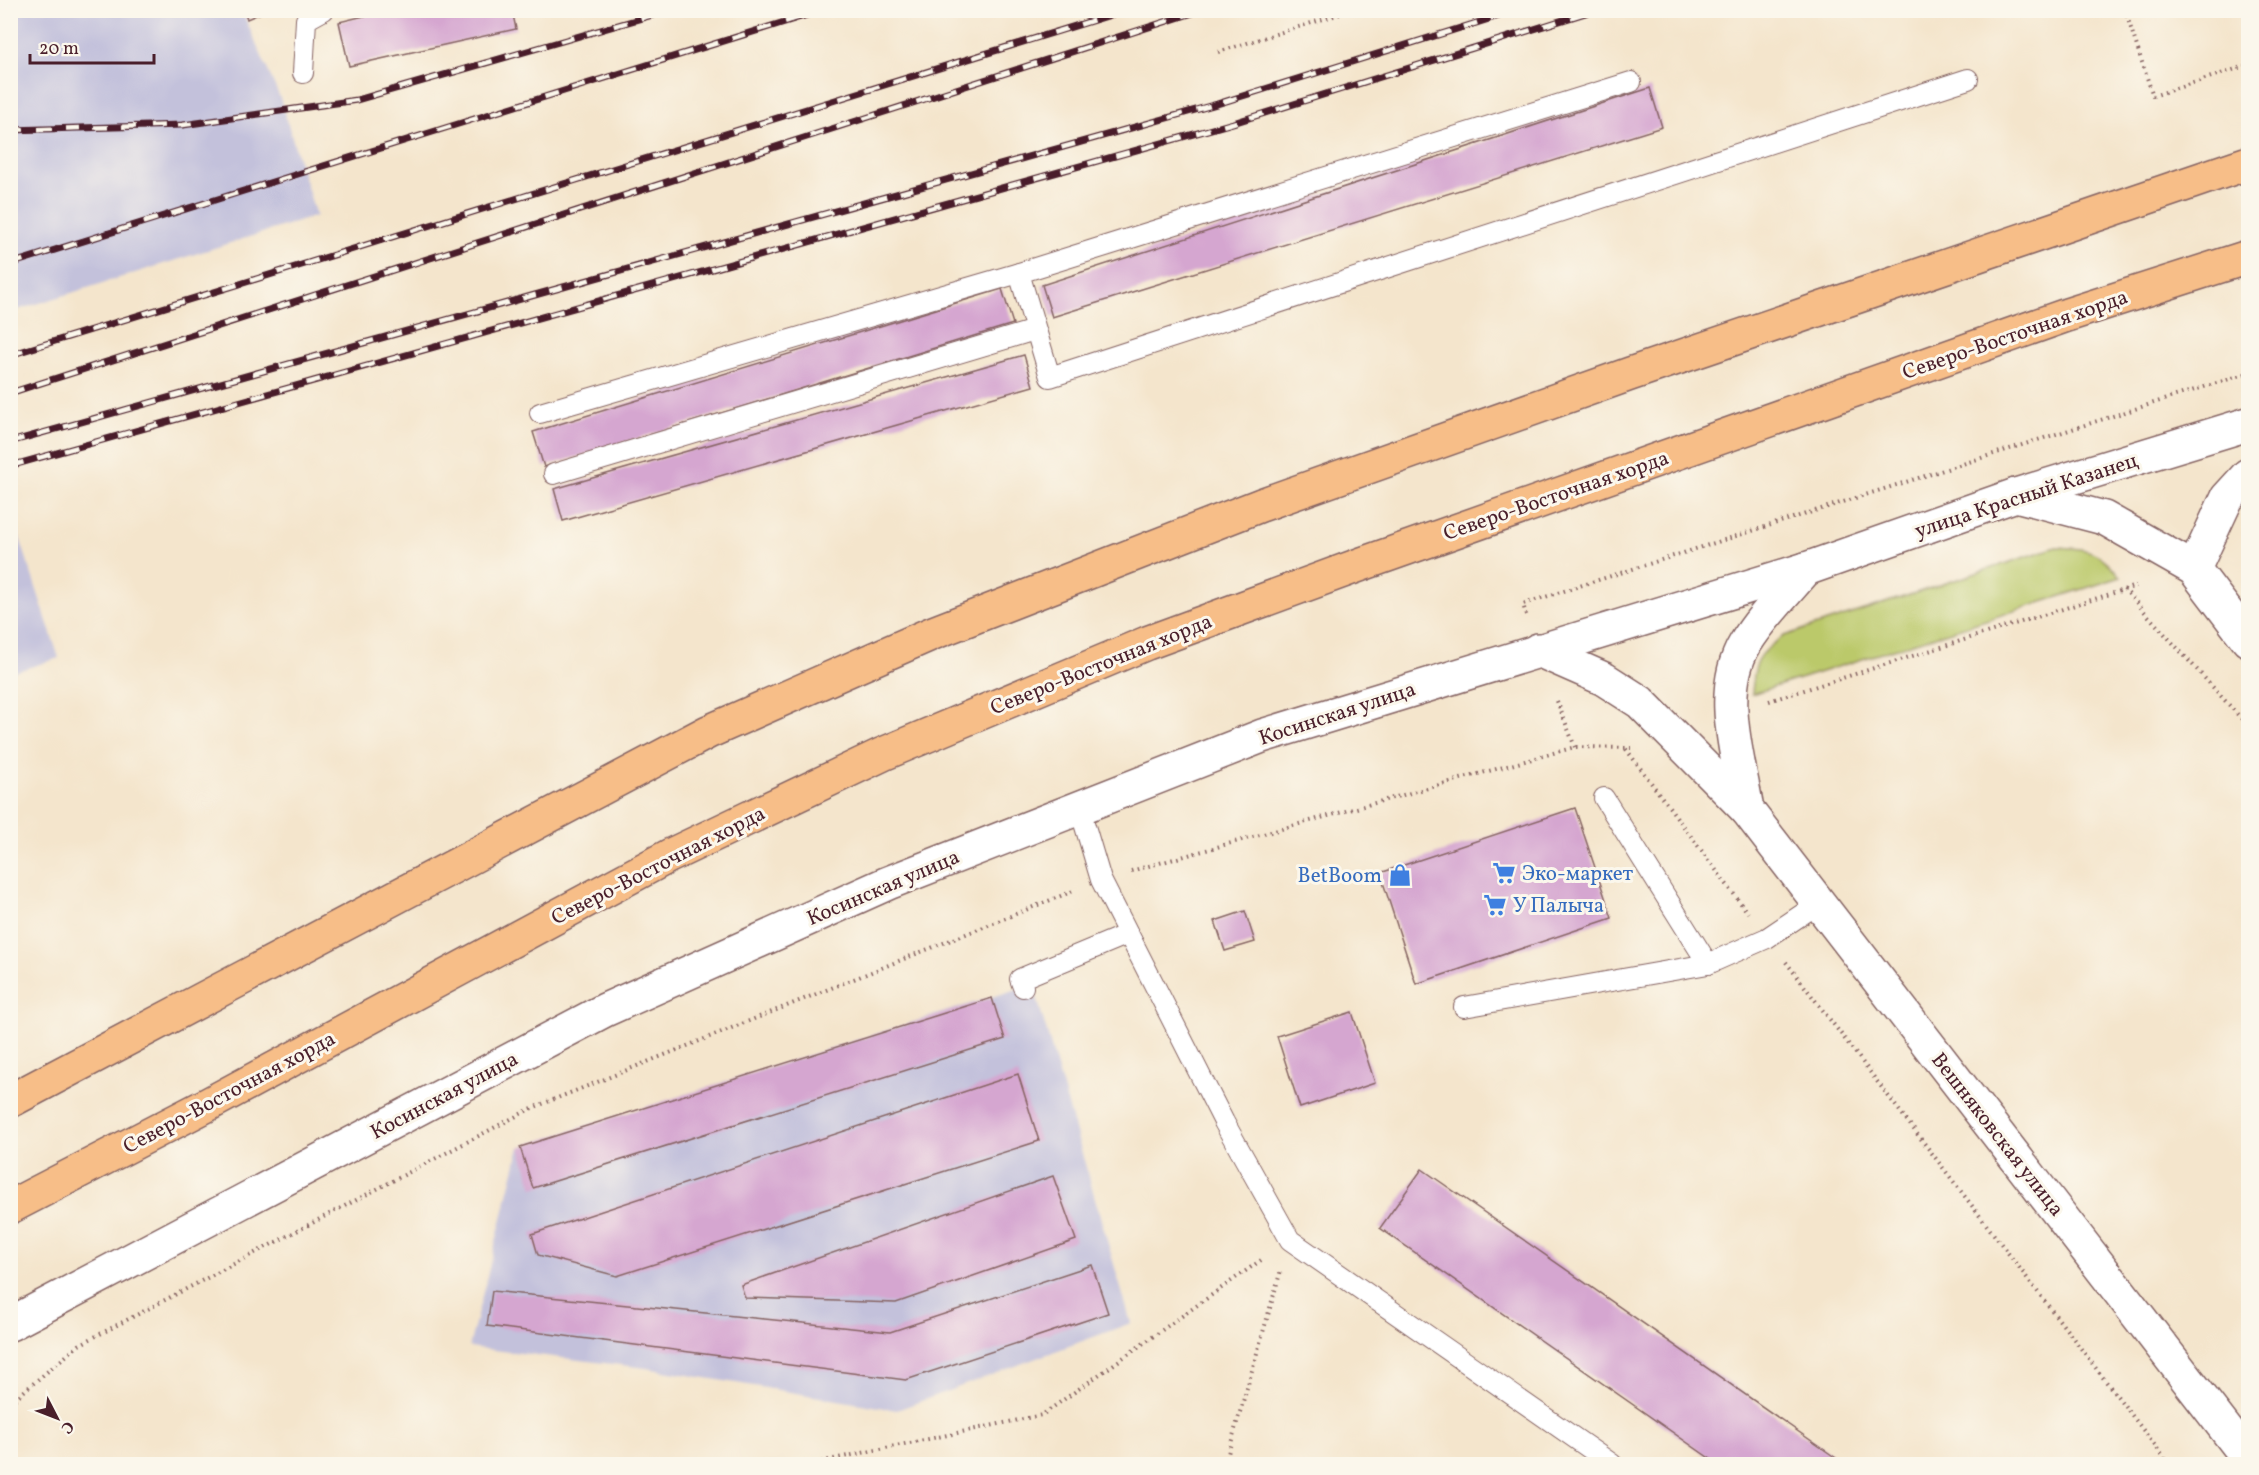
<svg xmlns="http://www.w3.org/2000/svg" width="2259" height="1475" viewBox="0 0 2259 1475" font-family="Vollkorn,serif">
  <style>
    .industrial { fill: #c3c1db }
    .green { fill: #bbc96b; stroke: #82744b; stroke-width: 1.5 }
    .building { fill: #d5a6d0 }
    .lines { fill: none; stroke-linecap: round; stroke-linejoin: round }
    .lane-casing { stroke: #866463; stroke-width: 22 }
    .street-casing { stroke: #866463; stroke-width: 36 }
    .primary-casing { stroke: #866463; stroke-width: 36 }
    .path { stroke: #866463; stroke-width: 4; stroke-dasharray: 1.5 4.5; stroke-linecap: butt }
    .lane { stroke: #fff; stroke-width: 20 }
    .street { stroke: #fff; stroke-width: 33 }
    .primary { stroke: #f7be88; stroke-width: 33 }
    .rail-casing { stroke: #4a1f2b; stroke-width: 7 }
    .rail { stroke: #fbf7ec; stroke-width: 4.5; stroke-dasharray: 14; stroke-linecap: butt }
    .labels { text-anchor: middle; stroke-width: 6; stroke-linejoin: round; paint-order: stroke }
    .street-label { font-size: 21px; fill: #4a1f2b; stroke: #fbf7ec }
    .shop-label { font-size: 21px; fill: #366cbe; stroke: #fbf7ec; text-anchor: start }
  </style>
  <rect width="100%" height="100%" fill="#fbf7ec"/>
  <filter id="ink" filterUnits="userSpaceOnUse"><feTurbulence type="fractalNoise" baseFrequency=".0167" numOctaves="2"/><feDisplacementMap in="SourceGraphic" scale="12" xChannelSelector="R" yChannelSelector="G"/><feConvolveMatrix kernelMatrix="1 2 1 2 8 2 1 2 1" color-interpolation-filters="sRGB"/></filter>
  <filter id="wash" filterUnits="userSpaceOnUse"><feTurbulence type="fractalNoise" baseFrequency=".008" numOctaves="4" result="noise"/><feDisplacementMap in="SourceGraphic" scale="24" xChannelSelector="R" yChannelSelector="G"/><feGaussianBlur stdDeviation="1.35" result="paint"/><feColorMatrix in="noise" values="0 0 0 0 0 0 0 0 0 0 0 0 0 0 0 0 0 1.4 0 .05"/><feComposite in="paint" operator="in"/></filter>
  <g filter="url(#wash)">
    <rect width="100%" height="100%" fill="#f4e5cc"/>
    <!-- industrial -->
    <g class="industrial">
      <path d="M11,10L242,11L280,98L316,216L11,312Z"/>
      <path d="M14,520L59,658L11,673L10,521Z"/>
      <path d="M1033,984L1131,1323L897,1410L646,1368L469,1347L520,1147Z"/>
    </g>
    <!-- green -->
    <path class="green" d="M2056,547C2088,548 2101,551 2121,577L1752,694C1754,662 1757,654 1784,636Z"/>
    <g id="blocks">
      <!-- building -->
      <g class="building">
        <path d="M244,10H268L247,19Z"/>
        <path d="M389,10H512L516,29L349,66L339,22Z"/>
        <path d="M1650,88L1662,127L1052,317L1042,285Z"/>
        <path d="M1002,289L1013,324L544,467L533,432Z"/>
        <path d="M1024,355L1033,386L563,521L554,489Z"/>
        <path d="M1575,808L1612,918L1416,984L1380,873Z"/>
        <path d="M1245,911L1255,942L1225,951L1215,921Z"/>
        <path d="M992,998L1005,1039L533,1188L520,1147Z"/>
        <path d="M1352,1012L1375,1083L1300,1108L1277,1036Z"/>
        <path d="M1018,1074L1039,1141L617,1276L538,1255L532,1234Z"/>
        <path d="M1422,1169L1839,1460L1845,1464H1718L1380,1228Z"/>
        <path d="M1053,1176L1076,1240L896,1303L745,1298L741,1285Z"/>
        <path d="M1092,1265L1108,1313L906,1380L487,1326L492,1291L890,1332Z"/>
      </g>
    </g>
  </g>
  <g filter="url(#ink)">
    <use href="#blocks" fill-opacity="0" stroke="#866463" stroke-width="1.5"/>
    <g class="lines">
      <!-- lane casing -->
      <g class="lane-casing">
        <g id="lane">
          <path d="M303,73L306,20L324,10"/>
          <path d="M1631,82L1019,273L1050,377L1968,79"/>
          <path d="M540,413L1019,273"/>
          <path d="M554,474L1035,330"/>
          <path d="M1604,798L1708,964"/>
          <path d="M1079,806L1101,880L1224,1122L1290,1240L1612,1464"/>
          <path d="M1023,987L1020,979L1128,934"/>
          <path d="M1464,1007L1708,964L1767,938L1819,903"/>
        </g>
      </g>
      <!-- street casing -->
      <g class="street-casing">
        <g id="street">
          <path d="M2016,495L2104,518L2194,569L2248,640"/>
          <path d="M2194,569L2227,498L2248,475"/>
          <path d="M1538,650L1604,679L1640,702L1747,810L2248,1458"/>
          <path d="M1747,810C1739,759 1716,692 1745,644C1761,617 1786,593 1806,569"/>
          <path d="M10,1324L605,1010L888,883L1262,736L1806,569L2016,495L2248,424"/>
        </g>
      </g>
      <!-- primary casing -->
      <g class="primary-casing">
        <g id="primary">
          <path d="M10,1101L708,732L933,633L1261,505L1630,374L2248,163"/>
          <path d="M10,1207L207,1105L669,856L883,754L1147,643L1362,564L2067,315L2248,257"/>
        </g>
      </g>
      <!-- path -->
      <g class="path">
        <path d="M2125,10L2153,96L2248,65"/>
        <path d="M1218,52L1353,10"/>
        <path d="M2124,589L2248,726"/>
        <path d="M1526,615L1523,604L2248,373"/>
        <path d="M1557,701L1575,747"/>
        <path d="M1769,701L2136,586"/>
        <path d="M1626,749L1748,913"/>
        <path d="M1131,871L1575,747L1631,748"/>
        <path d="M1786,962L2169,1464"/>
        <path d="M10,1403L79,1345L530,1109L1073,891"/>
        <path d="M810,1464L1042,1415L1264,1258"/>
        <path d="M1225,1464L1281,1270"/>
      </g>
      <!-- lane -->
      <use href="#lane" class="lane"/>
      <!-- street -->
      <use href="#street" class="street"/>
      <!-- primary -->
      <use href="#primary" class="primary"/>
      <!-- rail casing -->
      <g class="rail-casing">
        <g id="rail">
          <path d="M10,130L183,125L357,100L670,10"/>
          <path d="M10,264L823,10"/>
          <path d="M10,355L1127,10"/>
          <path d="M10,393L1202,10"/>
          <path d="M10,442L1217,104L1518,10"/>
          <path d="M10,466L1233,123L1595,10"/>
        </g>
      </g>
      <!-- rail -->
      <use href="#rail" class="rail"/>
    </g>
  </g>
  <!-- icons -->
  <defs>
    <g id="supermarket-bare" transform="scale(1.8)"><path d="M-6-5.5h2.5l.6 2H6L4.5 2H-2.5L-4.4-4H-6ZM-1.5 3.2a1.3 1.3 0 1 0 .1 0ZM3 3.2a1.3 1.3 0 1 0 .1 0Z" fill="#3f7fe0" stroke="#fbf7ec" stroke-width="2.5" paint-order="stroke"/></g>
    <g id="shop-bare" transform="scale(1.8)"><path d="M-5-2.5h2.3a2.7 3.5 0 0 1 5.4 0H5L5.5 6h-11ZM-1.5-2.5h3a1.5 2.3 0 0 0-3 0Z" fill="#3f7fe0" stroke="#fbf7ec" stroke-width="2.5" paint-order="stroke"/></g>
  </defs>
  <g fill-rule="evenodd">
    <use href="#supermarket-bare" x="1504" y="873"/>
    <use href="#shop-bare" x="1400" y="875"/>
    <use href="#supermarket-bare" x="1495" y="905"/>
  </g>
  <g class="labels">
    <!-- street labels -->
    <g class="street-label">
      <text transform="translate(2015 334) rotate(-19)" y="7">Северо-Восточная хорда</text>
      <text transform="translate(1556 495) rotate(-19)" y="7">Северо-Восточная хорда</text>
      <text transform="translate(2026 495) rotate(-18)" y="7">улица Красный Казанец</text>
      <text transform="translate(1101 664) rotate(-22)" y="7">Северо-Восточная хорда</text>
      <text transform="translate(1337 713) rotate(-18)" y="7">Косинская улица</text>
      <text transform="translate(658 865) rotate(-27)" y="7">Северо-Восточная хорда</text>
      <text transform="translate(883 887) rotate(-23)" y="7">Косинская улица</text>
      <text transform="translate(229 1092) rotate(-28)" y="7">Северо-Восточная хорда</text>
      <text transform="translate(444 1095) rotate(-28)" y="7">Косинская улица</text>
      <text transform="translate(1998 1134) rotate(52)" y="7">Вешняковская улица</text>
    </g>
    <!-- shop labels -->
    <g class="shop-label">
      <text x="1522" y="880">Эко-маркет</text>
      <text x="1382" y="882" text-anchor="end">BetBoom</text>
      <text x="1513" y="912">У Палыча</text>
    </g>
  </g>
  <!-- margin -->
  <rect width="2259" height="1475" fill="none" stroke="#fbf7ec" stroke-width="36"/>
  <!-- north arrow -->
  <g transform="translate(57 1418) rotate(132)" stroke="#fbf7ec" stroke-width="4.5" paint-order="stroke">
  <path d="M0-4.5L10 22L0 15L-10 22Z" fill="#4a1f2b"/>
  <text y="-9" font-size="16" font-weight="bold" text-anchor="middle" fill="#4a1f2b">С</text>
  </g>
  <!-- scale -->
  <path d="M30 54v9h124v-9" fill="none" stroke="#4a1f2b" stroke-width="3"/>
  <text x="39" y="54" font-size="18" fill="#4a1f2b" stroke="#fbf7ec" stroke-width="4.5" paint-order="stroke">20 m</text>
</svg>
